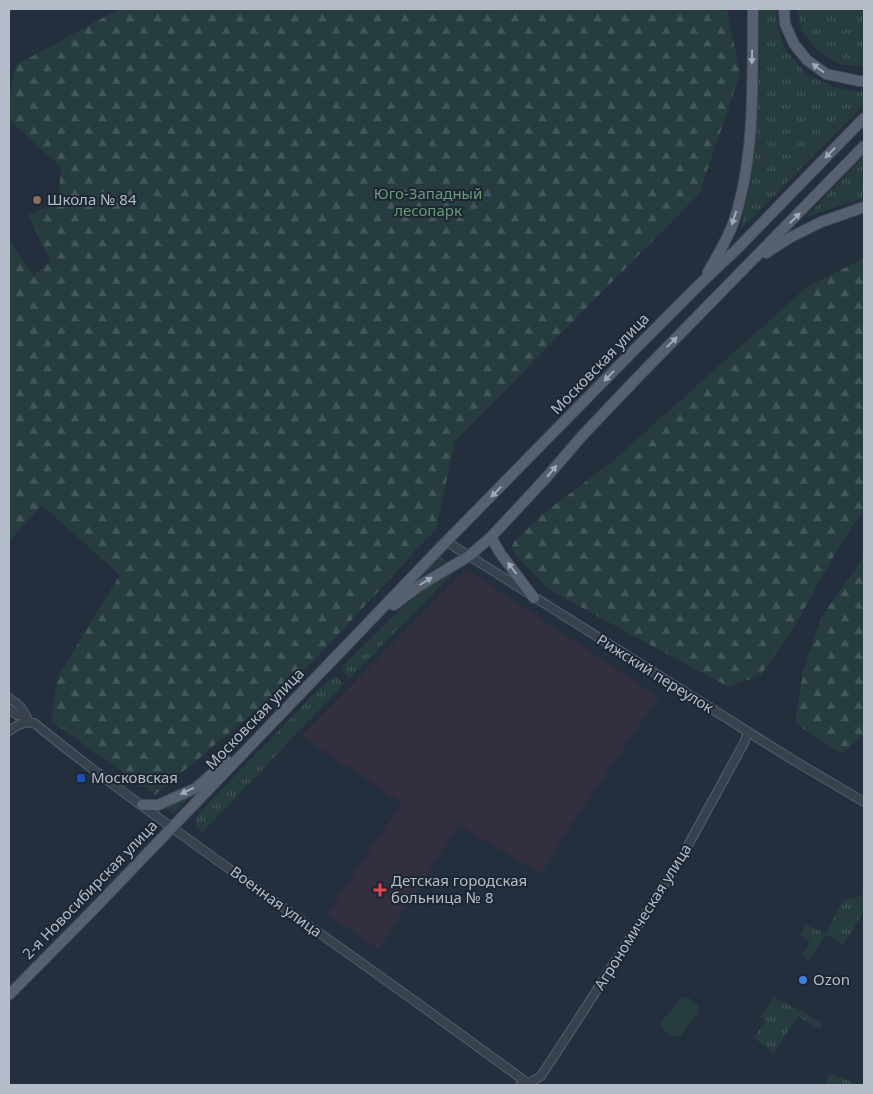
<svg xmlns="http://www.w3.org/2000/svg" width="873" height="1094" viewBox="0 0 873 1094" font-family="'Noto Sans',sans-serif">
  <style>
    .medical { fill: #32303f }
    .grass { fill: url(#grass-tufts) }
    .forest { fill: url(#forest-firs) }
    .garden { fill: #263c3f }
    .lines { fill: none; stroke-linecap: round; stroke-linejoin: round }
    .minor-casing { stroke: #565f6c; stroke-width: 10 }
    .major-casing { stroke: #414a57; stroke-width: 12 }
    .minor { stroke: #38414e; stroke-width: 8 }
    .major { stroke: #56606e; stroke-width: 10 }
    .oneway { fill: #a1aab7 }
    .education-dot { fill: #8d6e63; stroke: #1d2633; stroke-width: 2 }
    .transit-dot { fill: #1a4fb4; stroke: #1d2633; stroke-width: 2 }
    .health-dot { fill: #e0444e; stroke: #1d2633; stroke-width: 2 }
    .shop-dot { fill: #3f7fe0; stroke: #1d2633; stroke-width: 2 }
    .labels { text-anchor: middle; stroke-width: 4; stroke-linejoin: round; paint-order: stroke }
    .park-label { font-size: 15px; fill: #6b9a76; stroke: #1d2633 }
    .poi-label { font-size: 15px; fill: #b4bcc9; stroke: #1d2633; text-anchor: start }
    .street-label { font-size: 15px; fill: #b4bcc9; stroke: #1d2633 }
  </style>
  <defs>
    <pattern id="grass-tufts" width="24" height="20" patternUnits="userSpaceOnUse" patternTransform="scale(1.25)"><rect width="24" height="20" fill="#263c3f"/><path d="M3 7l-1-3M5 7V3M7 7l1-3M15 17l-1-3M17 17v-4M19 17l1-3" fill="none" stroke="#435659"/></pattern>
    <pattern id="forest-firs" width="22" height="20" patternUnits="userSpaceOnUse" patternTransform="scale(1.25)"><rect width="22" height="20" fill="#263c3f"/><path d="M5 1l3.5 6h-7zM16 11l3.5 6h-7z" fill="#435659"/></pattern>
  </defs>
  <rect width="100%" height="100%" fill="#242f3e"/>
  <!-- medical -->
  <path class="medical" d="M466,569L659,697L562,838L542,874L459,825L379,949L327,914L402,803L301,736Z"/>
  <!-- grass -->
  <g class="grass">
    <path d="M759,9H776L778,28L785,49L807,75L834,87L859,92L864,91V105L740,230L752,178L760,67Z"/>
    <path d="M797,9H864V66L842,65L819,52L801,31Z"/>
    <path d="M864,156V198L806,217Z"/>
    <path d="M439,554L446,561L409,584Z"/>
    <path d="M455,571L349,679L343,671V666L394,615L424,589Z"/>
    <path d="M334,677L337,678L344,684L203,832C197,830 196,827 195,822L199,813L315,693L331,678Z"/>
    <path d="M189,798L173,814L163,807Z"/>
    <path d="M864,895V911L843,945L826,934L808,961L802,955L810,942L800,934L806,925L826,934L842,901Z"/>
    <path d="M774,997L823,1023L819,1029L798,1016L774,1053L754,1038L766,1021L760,1017Z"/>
    <path d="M830,1073L857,1084V1085H824Z"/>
  </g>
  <!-- forest -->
  <g class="forest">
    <path d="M116,9H727L740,74L699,194L455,441L436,529L306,669L155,795L51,721L58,676L120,575L42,505L9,541V240L33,275L51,262L28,215L58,202L61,167L9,120V97L16,65L114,12Z"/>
    <path d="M864,258V509L837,550L794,627L761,675L729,687L665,653L548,589L519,559L511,548L514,542L540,516L613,461L807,287Z"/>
    <path d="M864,557V734L843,753L832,748L795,723L803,671L822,616Z"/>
  </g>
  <!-- garden -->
  <path class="garden" d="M683,997L689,998L698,1006V1013L680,1036L673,1037L662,1028V1021L680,1000Z"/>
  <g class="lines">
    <!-- minor casing -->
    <g class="minor-casing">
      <g id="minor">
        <path d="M447,542L793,760L864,802"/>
        <path d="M9,698C18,703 26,712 28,722"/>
        <path d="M9,709L17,715L26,716"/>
        <path d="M9,731C17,725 24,721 34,723C108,783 186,838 263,893C352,956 442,1020 530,1085"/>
        <path d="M520,1085L528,1084L541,1076L577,1021L680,860L744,743L748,732"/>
      </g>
    </g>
    <!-- major casing -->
    <g class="major-casing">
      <g id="major">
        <path d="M784,9L785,24L794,44L807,60L826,74L859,81H864"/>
        <path d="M766,253L789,238L821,222L864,207"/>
        <path d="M708,272C717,256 728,239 734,221C756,154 752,78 753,9"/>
        <path d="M491,537L500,553L534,598"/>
        <path d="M394,605L419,586L469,556L491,537L545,479L582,436L638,377L864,146"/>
        <path d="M142,805H158L196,788L227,761"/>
        <path d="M9,995L91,912L438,550L643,341L703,281L737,249L864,118"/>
      </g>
    </g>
    <!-- minor -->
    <use href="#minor" class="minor"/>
    <!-- major -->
    <use href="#major" class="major"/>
  </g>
  <!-- one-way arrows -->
  <defs><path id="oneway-solid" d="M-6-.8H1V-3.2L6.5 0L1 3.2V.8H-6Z" transform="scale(1.25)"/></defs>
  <g class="oneway">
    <use href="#oneway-solid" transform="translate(752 57) rotate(91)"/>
    <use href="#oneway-solid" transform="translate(818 68) rotate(-143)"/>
    <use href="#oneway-solid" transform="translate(830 153) rotate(134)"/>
    <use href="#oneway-solid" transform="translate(734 218) rotate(108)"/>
    <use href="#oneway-solid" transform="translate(795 218) rotate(-46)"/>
    <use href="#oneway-solid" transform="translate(672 342) rotate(-45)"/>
    <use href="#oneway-solid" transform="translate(609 376) rotate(134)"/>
    <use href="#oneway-solid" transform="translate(552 471) rotate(-50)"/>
    <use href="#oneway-solid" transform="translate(496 492) rotate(134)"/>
    <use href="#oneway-solid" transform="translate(512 568) rotate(-127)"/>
    <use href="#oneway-solid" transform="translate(426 581) rotate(-32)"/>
    <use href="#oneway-solid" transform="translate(187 791) rotate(155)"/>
  </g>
  <!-- markers -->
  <circle class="education-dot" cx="37" cy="200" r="5"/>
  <rect class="transit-dot" x="76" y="773" width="10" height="10" rx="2.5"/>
  <path class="health-dot" d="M377.5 882.5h5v5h5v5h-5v5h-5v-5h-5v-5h5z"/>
  <circle class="shop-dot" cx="803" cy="980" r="5"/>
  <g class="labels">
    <!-- park labels -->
    <g class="park-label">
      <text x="428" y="199">Юго-Западный<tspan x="428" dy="17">лесопарк</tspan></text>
    </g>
    <!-- poi labels -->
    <g class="poi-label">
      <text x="47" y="205">Школа № 84</text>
      <text x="91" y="783">Московская</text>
      <text x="391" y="886">Детская городская<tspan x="391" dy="17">больница № 8</tspan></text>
      <text x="813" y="985">Ozon</text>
    </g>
    <!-- street labels -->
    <g class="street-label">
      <text transform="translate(600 364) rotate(-46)" y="5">Московская улица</text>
      <text transform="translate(655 674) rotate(32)" y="5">Рижский переулок</text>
      <text transform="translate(255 719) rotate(-46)" y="5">Московская улица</text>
      <text transform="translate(90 890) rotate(-46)" y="5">2-я Новосибирская улица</text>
      <text transform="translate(276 902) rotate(36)" y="5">Военная улица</text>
      <text transform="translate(643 917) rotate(-58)" y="5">Агрономическая улица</text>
    </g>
  </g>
  <!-- border -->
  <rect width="873" height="1094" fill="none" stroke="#b4bcc9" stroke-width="20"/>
</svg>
